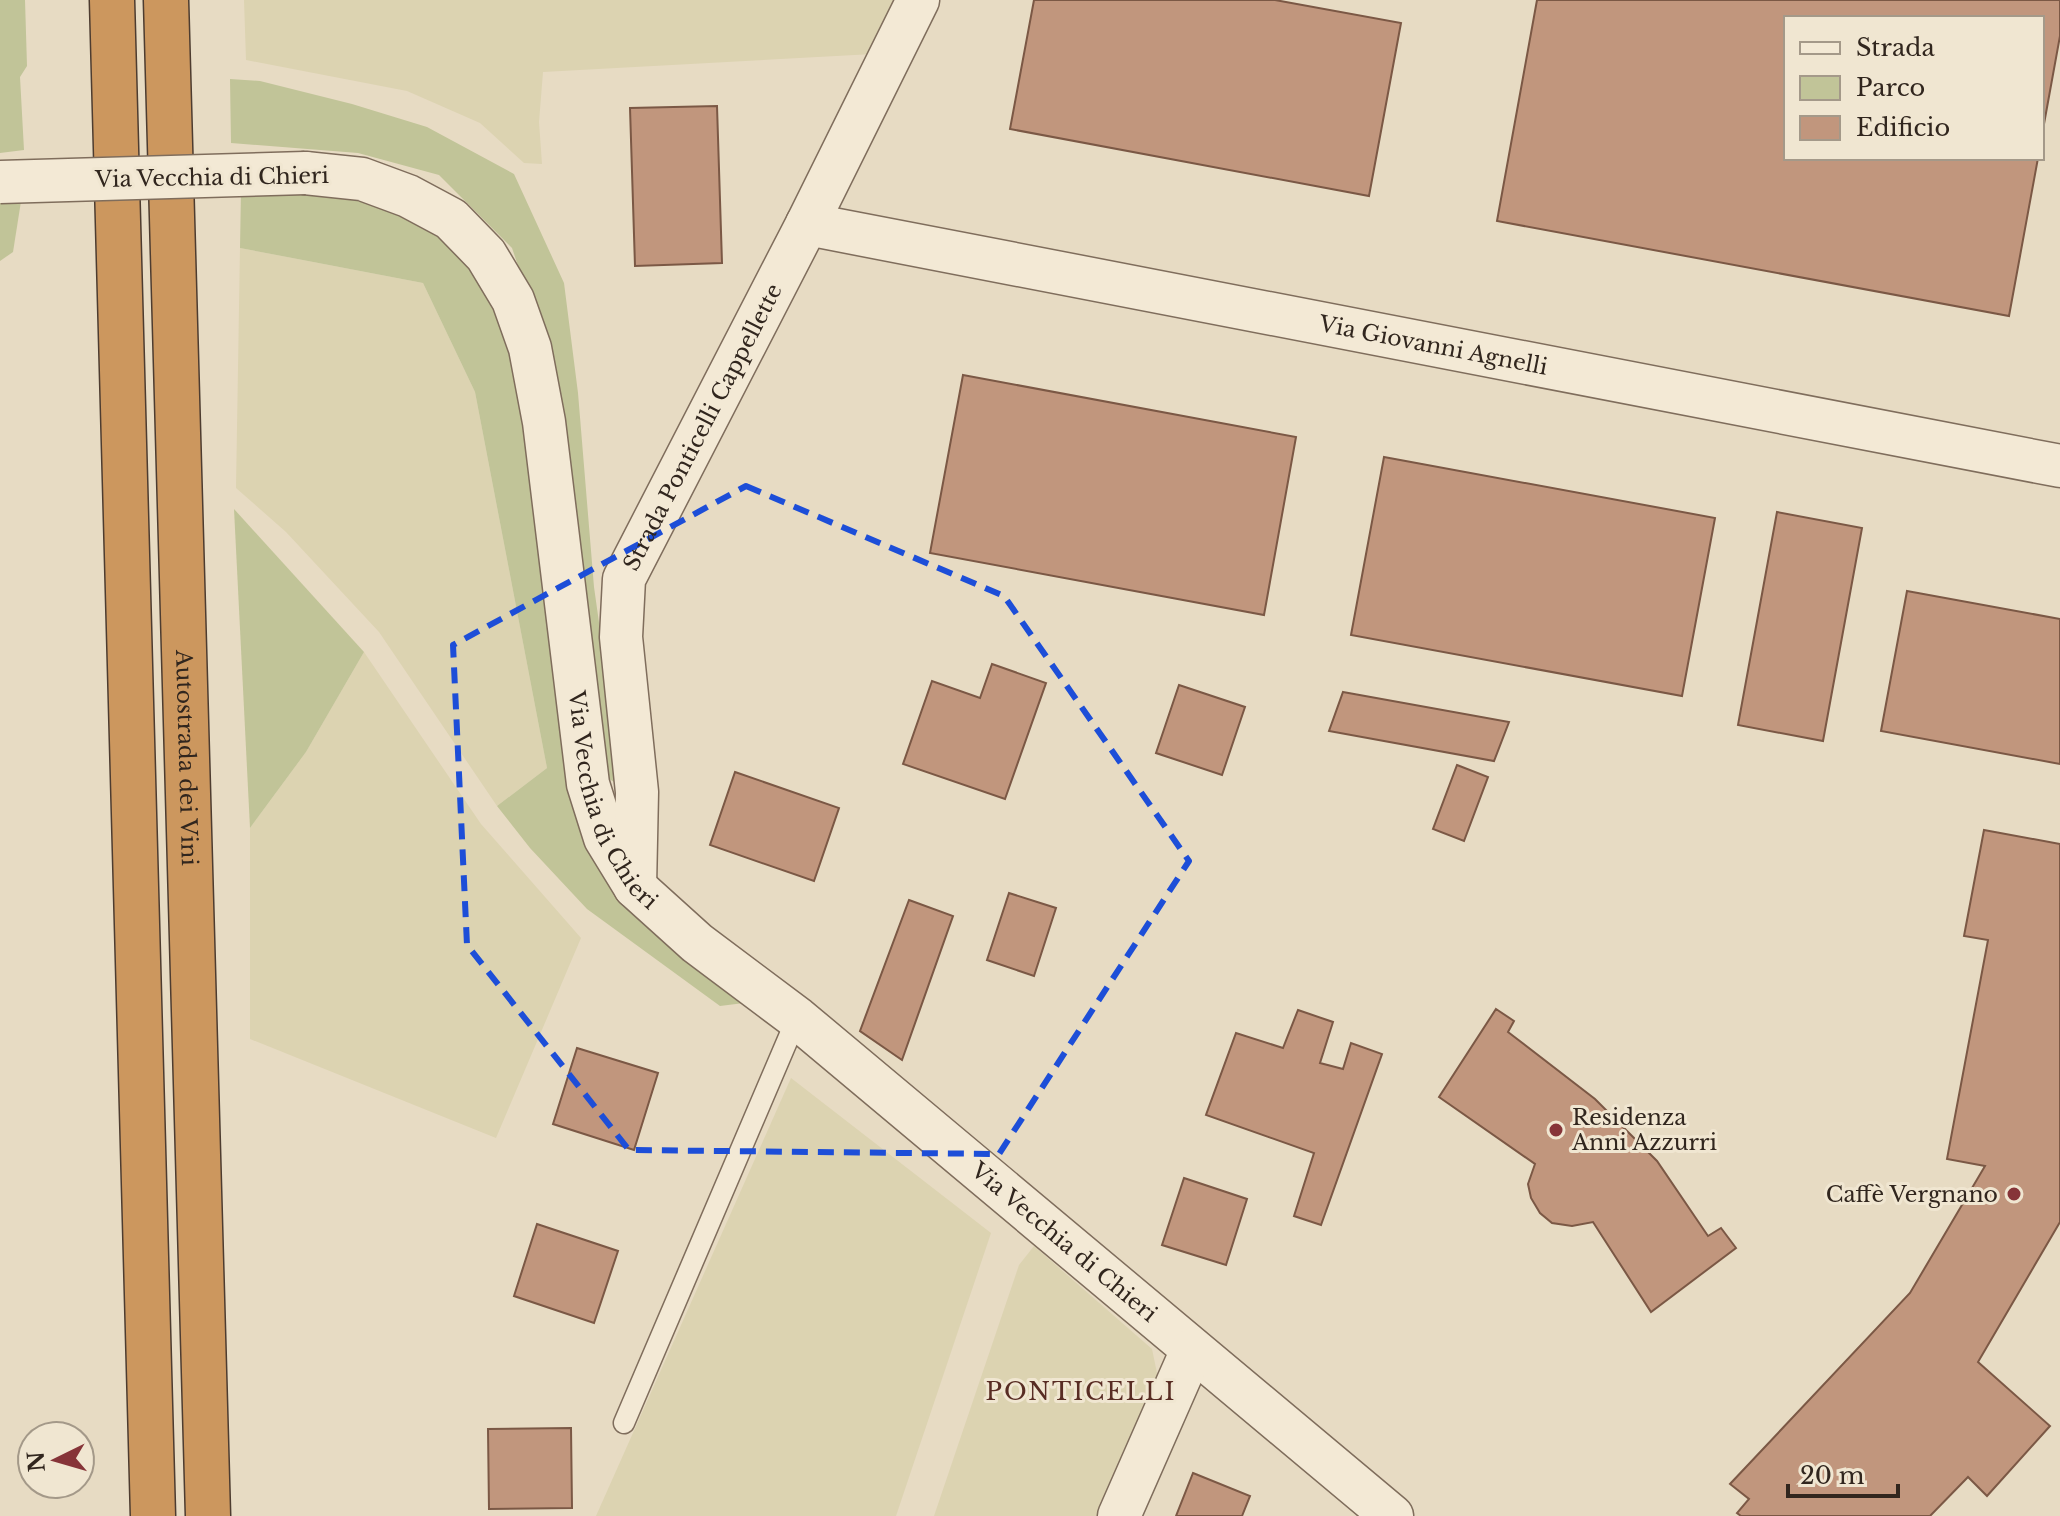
<svg xmlns="http://www.w3.org/2000/svg" width="2060" height="1516" viewBox="0 0 2060 1516" font-family="'Libre Baskerville',serif">
  <style>
    .farmland { fill: #dcd3b1 }
    .green { fill: #c1c498 }
    .building { fill: #c1967d; stroke: #7b5845; stroke-width: 2 }
    .lines { fill: none; stroke-linecap: round; stroke-linejoin: round }
    .lane-casing { stroke: #7f6d5c; stroke-width: 23 }
    .street-casing { stroke: #7f6d5c; stroke-width: 45 }
    .highway-casing { stroke: #4d3c30; stroke-width: 47 }
    .lane { stroke: #f3e9d5; stroke-width: 20 }
    .street { stroke: #f3e9d5; stroke-width: 42 }
    .highway { stroke: #cc975e; stroke-width: 44 }
    .street-bridge-casing { stroke: #7f6d5c; stroke-width: 45; stroke-linecap: butt }
    .street-bridge { stroke: #f3e9d5; stroke-width: 42 }
    .marked { fill: none; stroke: #1d4ed8; stroke-width: 6; stroke-dasharray: 16 10; stroke-linejoin: round }
    .poi-dot { fill: #863438; stroke: #f0e6d1; stroke-width: 3 }
    .labels { text-anchor: middle; stroke-width: 6; stroke-linejoin: round; paint-order: stroke }
    .street-label { font-size: 22px; fill: #31261e; stroke: #f0e6d1 }
    .poi-label { font-size: 22px; fill: #31261e; stroke: #f0e6d1; text-anchor: start }
    .neighbourhood-label { font-size: 24px; letter-spacing: 2px; fill: #582c23; stroke: #f0e6d1 }
  </style>
  <rect width="100%" height="100%" fill="#e7dbc3"/>
  <!-- farmland -->
  <g class="farmland">
    <path d="M244,0H899L873,54L543,72L539,122L542,164L524,163L480,123L407,91L246,60Z"/>
    <path d="M240,248L423,283L475,392L547,768L497,806L379,632L286,532L236,488Z"/>
    <path d="M364,652L481,824L581,938L496,1138L250,1039V828L306,752Z"/>
    <path d="M791,1078L991,1233L896,1516H596Z"/>
    <path d="M1034,1246L1152,1349L1158,1378L1101,1516H934L1019,1265Z"/>
  </g>
  <!-- green -->
  <g class="green">
    <path d="M0,0H25L27,66L20,77L24,150L0,153Z"/>
    <path d="M230,79L260,81L352,104L427,127L514,174L564,283L578,393L594,587L615,736L620,786L605,776L546,348L512,248L439,175L358,153L231,143Z"/>
    <path d="M241,190L348,192L409,210L477,267L511,345L526,425L568,770L598,867L645,919L744,1003L720,1006L587,909L530,848L497,806L547,768L475,392L423,283L240,248Z"/>
    <path d="M22,195L13,252L0,261V196Z"/>
    <path d="M234,509L364,652L306,752L250,828Z"/>
  </g>
  <!-- building -->
  <g class="building">
    <path d="M1034,0H1275L1401,23L1369,196L1010,129Z"/>
    <path d="M1537,0H2060V36L2042,135V18H1786V158H2038L2009,316L1497,221Z"/>
    <path d="M717,106L722,263L635,266L630,108Z"/>
    <path d="M963,375L1296,437L1264,615L930,553Z"/>
    <path d="M1384,457L1715,518L1682,696L1351,635Z"/>
    <path d="M1777,512L1862,528L1823,741L1738,725Z"/>
    <path d="M1907,591L2060,619V764L1881,731Z"/>
    <path d="M992,664L1046,683L1005,799L903,764L932,681L980,698Z"/>
    <path d="M1179,685L1245,707L1222,775L1156,753Z"/>
    <path d="M1343,692L1509,722L1494,761L1329,731Z"/>
    <path d="M1457,765L1488,777L1464,841L1433,829Z"/>
    <path d="M735,772L839,808L814,881L710,845Z"/>
    <path d="M1984,830L2060,844V1222L1978,1362L2050,1426L1987,1496L1968,1477L1930,1516H1741L1737,1513L1749,1499L1730,1484L1910,1293L1985,1166L1947,1159L1988,940L1964,936Z"/>
    <path d="M1009,893L1056,908L1034,976L987,960Z"/>
    <path d="M909,900L953,916L902,1060L860,1031Z"/>
    <path d="M1496,1009L1514,1021L1508,1032L1595,1099L1657,1161L1708,1236L1721,1228L1736,1248L1651,1312L1593,1222L1572,1226L1552,1223L1540,1213L1531,1198L1528,1184L1535,1164L1439,1097Z"/>
    <path d="M1298,1010L1333,1022L1320,1063L1343,1069L1351,1043L1382,1054L1321,1225L1294,1216L1314,1153L1206,1115L1236,1033L1283,1048Z"/>
    <path d="M577,1048L658,1073L634,1150L553,1124Z"/>
    <path d="M1184,1178L1247,1199L1226,1265L1162,1245Z"/>
    <path d="M537,1224L618,1251L594,1323L514,1296Z"/>
    <path d="M571,1428L572,1508L489,1509L488,1429Z"/>
    <path d="M1193,1473L1250,1496L1242,1516H1176Z"/>
  </g>
  <g class="lines">
    <!-- lane casing -->
    <g class="lane-casing">
      <path id="lane" d="M624,1423L797,1018"/>
    </g>
    <!-- street casing -->
    <g class="street-casing">
      <g id="street">
        <path id="s1" d="M305,173L362,179L408,196L451,219L486,255L513,300L530,348L544,422L588,784L605,838L635,887L697,943L797,1018L1392,1516"/>
        <path id="s2" d="M807,224L2060,466"/>
        <path id="s3" d="M635,887L637,792L621,637L624,579L807,224L918,0"/>
        <path d="M1119,1516L1192,1350"/>
      </g>
    </g>
    <!-- highway casing -->
    <g class="highway-casing">
      <g id="highway">
        <path d="M112,0L153,1516"/>
        <path id="s4" d="M166,0L208,1516"/>
      </g>
    </g>
    <!-- lane -->
    <use href="#lane" class="lane"/>
    <!-- street -->
    <use href="#street" class="street"/>
    <!-- highway -->
    <use href="#highway" class="highway"/>
    <!-- street-bridge casing -->
    <g class="street-bridge-casing">
      <path id="street-bridge" d="M0,182L305,173"/>
    </g>
    <!-- street-bridge -->
    <use href="#street-bridge" class="street-bridge"/>
  </g>
  <!-- marked area -->
  <path class="marked" d="M746,486L1004,596L1189,861L999,1154L629,1150L467,945L453,645Z"/>
  <!-- markers -->
  <g class="poi-dot">
    <circle cx="1556" cy="1130" r="8"/>
    <circle cx="2014" cy="1194" r="8"/>
  </g>
  <g class="labels">
    <!-- street labels -->
    <g class="street-label">
      <text transform="translate(212 177) rotate(-1)" y="8">Via Vecchia di Chieri</text>
      <text dy="8" stroke="none"><textPath href="#s2" startOffset="638">Via Giovanni Agnelli</textPath></text>
      <text dy="8" stroke="none"><textPath href="#s3" startOffset="480">Strada Ponticelli Cappellette</textPath></text>
      <text dy="8" stroke="none"><textPath href="#s4" startOffset="758">Autostrada dei Vini</textPath></text>
      <text dy="8" stroke="none"><textPath href="#s1" startOffset="772">Via Vecchia di Chieri</textPath></text>
      <text dy="8" stroke="none"><textPath href="#s1" startOffset="1420">Via Vecchia di Chieri</textPath></text>
    </g>
    <!-- poi labels -->
    <g class="poi-label">
      <text x="1572" y="1125">Residenza<tspan x="1572" dy="25">Anni Azzurri</tspan></text>
      <text x="1998" y="1202" text-anchor="end">Caffè Vergnano</text>
    </g>
    <!-- neighbourhood labels -->
    <g class="neighbourhood-label">
      <text x="1081" y="1400">PONTICELLI</text>
    </g>
  </g>
  <!-- legend -->
  <rect x="1784" y="16" width="260" height="144" fill="#f0e6d1" stroke="#a49989" stroke-width="2"/>
  <rect x="1800" y="42" width="40" height="12" fill="#f3e9d5" stroke="#a49989" stroke-width="2"/>
  <text x="1856" y="56" font-size="24" fill="#31261e">Strada</text>
  <rect x="1800" y="76" width="40" height="24" fill="#c1c498" stroke="#a49989" stroke-width="2"/>
  <text x="1856" y="96" font-size="24" fill="#31261e">Parco</text>
  <rect x="1800" y="116" width="40" height="24" fill="#c1967d" stroke="#a49989" stroke-width="2"/>
  <text x="1856" y="136" font-size="24" fill="#31261e">Edificio</text>
  <!-- north arrow -->
  <g transform="translate(56 1460) rotate(265)"><circle r="38" fill="#f0e6d1" stroke="#a49989" stroke-width="2"/>
  <path d="M0-6L14 30L0 20L-14 30Z" fill="#863438"/>
  <text y="-12" font-size="22" font-weight="bold" text-anchor="middle" fill="#31261e">N</text>
  </g>
  <!-- scale -->
  <path d="M1788 1484v12h110v-12" fill="none" stroke="#31261e" stroke-width="4"/>
  <text x="1800" y="1484" font-size="24" fill="#31261e" stroke="#f0e6d1" stroke-width="6" paint-order="stroke">20 m</text>
</svg>
